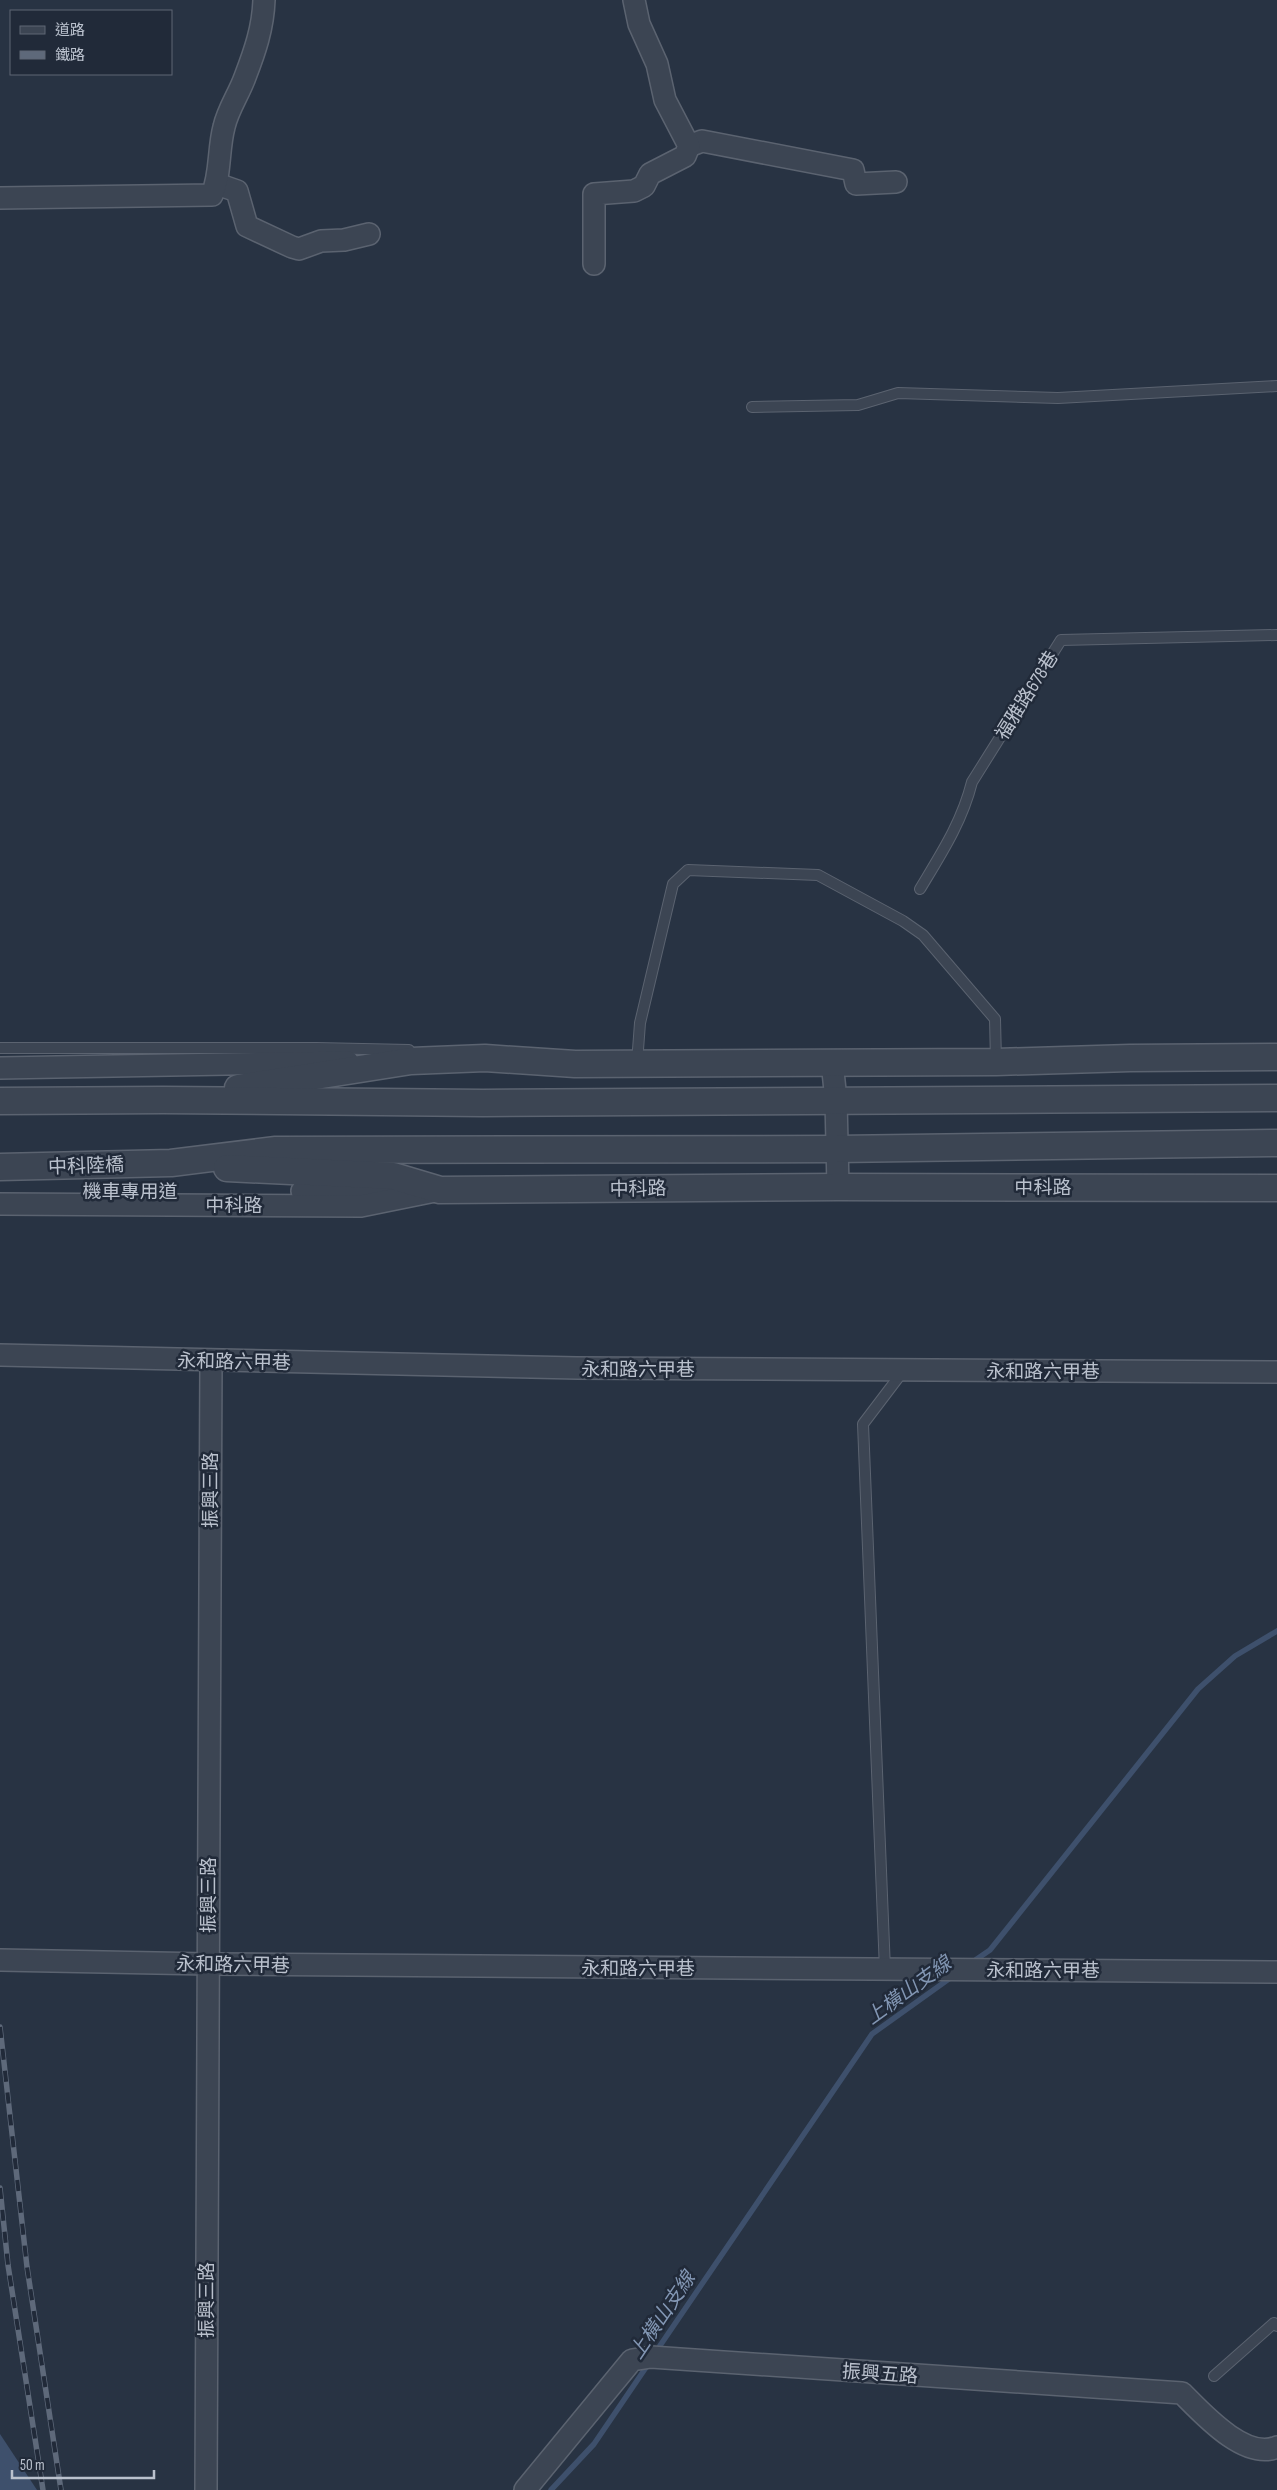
<svg xmlns="http://www.w3.org/2000/svg" width="1277" height="2490" viewBox="0 0 1277 2490" font-family="'Sofia Sans Condensed','Noto Sans TC',sans-serif">
  <style>
    .water { fill: #3e506c }
    .lines { fill: none; stroke-linecap: round; stroke-linejoin: round }
    .stream { stroke: #3e506c; stroke-width: 5.5 }
    .service-casing { stroke: #5b6370; stroke-width: 12 }
    .minor-casing { stroke: #5b6370; stroke-width: 24 }
    .tertiary-casing { stroke: #5b6370; stroke-width: 29 }
    .service { stroke: #3c4553; stroke-width: 10 }
    .minor { stroke: #3c4553; stroke-width: 21 }
    .tertiary { stroke: #3c4553; stroke-width: 26 }
    .rail-casing { stroke: #5e697a; stroke-width: 5.5 }
    .rail { stroke: #212a39; stroke-width: 4; stroke-dasharray: 11; stroke-linecap: butt }
    .labels { text-anchor: middle; stroke-width: 5; stroke-linejoin: round; paint-order: stroke }
    .street-label { font-size: 19px; fill: #bac1cd; stroke: #212a39 }
    .water-label { font-size: 20px; font-style: italic; fill: #8296b3; stroke: #212a39 }
  </style>
  <rect width="100%" height="100%" fill="#283343"/>
  <!-- water -->
  <path class="water" d="M0,2434L37,2490H0Z"/>
  <g class="lines">
    <!-- stream -->
    <g class="stream">
      <path d="M971,1963L990,1950L1198,1689L1235,1656L1277,1631"/>
      <path d="M655,2353L872,2034L953,1976"/>
      <path d="M551,2490L594,2444L649,2363"/>
    </g>
    <!-- service casing -->
    <g class="service-casing">
      <g id="service">
        <path d="M752,407L858,405L898,393L1058,398L1277,386"/>
        <path d="M920,889C941,854 962,822 972,782L1061,640L1277,635"/>
        <path d="M0,1048H317L409,1050"/>
        <path d="M637,1063L640,1023L673,884L688,870L818,875L903,921L923,935L995,1019L996,1061"/>
        <path d="M885,1970L863,1424L904,1370"/>
        <path d="M1214,2376L1274,2323L1277,2326"/>
      </g>
    </g>
    <!-- minor casing -->
    <g class="minor-casing">
      <g id="minor">
        <path d="M689,146L702,141L853,170L856,184L896,182"/>
        <path d="M217,184L237,191L247,226L292,247L299,249L321,241L344,240L369,234"/>
        <path d="M0,198L212,195C221,174 218,149 224,127C228,109 239,94 245,77C255,51 263,28 264,0"/>
        <path d="M594,264V194L634,191L644,186L650,174L685,156L689,146L665,100L657,64L639,24L634,0"/>
        <path d="M832,1062L836,1100L838,1187"/>
        <path d="M0,1068L348,1062"/>
        <path d="M302,1191L389,1190"/>
        <path d="M0,1204L361,1206L440,1190"/>
        <path d="M0,1355L577,1368L1277,1372"/>
        <path d="M0,1960L208,1964L1277,1972"/>
        <path d="M206,2490L211,1360"/>
        <path d="M525,2490L632,2360L651,2357L1182,2393C1202,2413 1245,2461 1277,2447"/>
      </g>
    </g>
    <!-- tertiary casing -->
    <g class="tertiary-casing">
      <g id="tertiary">
        <path d="M238,1088L411,1061L485,1058L575,1064L996,1062L1130,1058L1277,1057"/>
        <path d="M0,1101L163,1100L483,1103L1277,1098"/>
        <path d="M0,1167L171,1163L276,1150L837,1149L1277,1143"/>
        <path d="M227,1168L393,1176L440,1190L838,1187L1277,1188"/>
      </g>
    </g>
    <!-- service -->
    <use href="#service" class="service"/>
    <!-- minor -->
    <use href="#minor" class="minor"/>
    <!-- tertiary -->
    <use href="#tertiary" class="tertiary"/>
    <!-- rail casing -->
    <g class="rail-casing">
      <g id="rail">
        <path d="M0,2027L27,2267L61,2490"/>
        <path d="M0,2188L8,2265L43,2490"/>
      </g>
    </g>
    <!-- rail -->
    <use href="#rail" class="rail"/>
  </g>
  <g class="labels">
    <!-- street labels -->
    <g class="street-label">
      <text transform="translate(1026 695) rotate(-58)" y="7">福雅路678巷</text>
      <text transform="translate(86 1165) rotate(-2)" y="7">中科陸橋</text>
      <text x="1043" y="1194">中科路</text>
      <text transform="translate(638 1188) rotate(-1)" y="7">中科路</text>
      <text x="130" y="1198">機車專用道</text>
      <text x="234" y="1212">中科路</text>
      <text transform="translate(234 1361) rotate(1)" y="7">永和路六甲巷</text>
      <text x="638" y="1376">永和路六甲巷</text>
      <text x="1043" y="1378">永和路六甲巷</text>
      <text transform="translate(210 1490) rotate(-90)" y="7">振興三路</text>
      <text transform="translate(208 1895) rotate(-90)" y="7">振興三路</text>
      <text transform="translate(233 1964) rotate(1)" y="7">永和路六甲巷</text>
      <text x="638" y="1975">永和路六甲巷</text>
      <text x="1043" y="1977">永和路六甲巷</text>
      <text transform="translate(206 2300) rotate(-90)" y="7">振興三路</text>
      <text transform="translate(880 2373) rotate(4)" y="7">振興五路</text>
    </g>
    <!-- water labels -->
    <g class="water-label">
      <text transform="translate(908 1990) rotate(-36)" y="7">上橫山支線</text>
      <text transform="translate(662 2315) rotate(-56)" y="7">上橫山支線</text>
    </g>
  </g>
  <!-- legend -->
  <rect x="10" y="10" width="162" height="65" fill="#212a39" stroke="#5e6674"/>
  <rect x="20" y="26" width="25" height="8" fill="#3c4553" stroke="#5e6674"/>
  <text x="55" y="35" font-size="15" fill="#bac1cd">道路</text>
  <rect x="20" y="51" width="25" height="8" fill="#5e697a" stroke="#5e6674"/>
  <text x="55" y="60" font-size="15" fill="#bac1cd">鐵路</text>
  <!-- scale -->
  <path d="M12 2470v8h142v-8" fill="none" stroke="#bac1cd" stroke-width="2.5"/>
  <text x="20" y="2470" font-size="15" fill="#bac1cd" stroke="#212a39" stroke-width="4" paint-order="stroke">50 m</text>
</svg>
